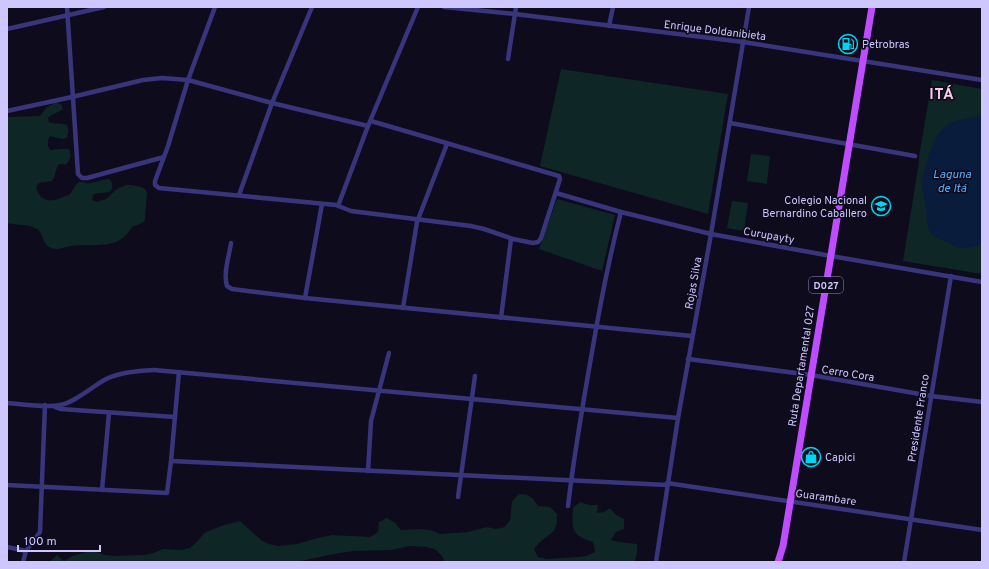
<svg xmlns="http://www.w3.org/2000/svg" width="989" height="569" viewBox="0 0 989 569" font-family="Overpass,sans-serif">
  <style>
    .green { fill: #0e2625 }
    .water { fill: #091c3c }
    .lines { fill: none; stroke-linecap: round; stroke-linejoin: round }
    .minor { stroke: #38357c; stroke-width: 4.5 }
    .primary { stroke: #be4dff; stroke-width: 7 }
    .labels { text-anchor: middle; stroke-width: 3.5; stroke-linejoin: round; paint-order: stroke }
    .shield { fill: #0e0b1c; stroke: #948ebb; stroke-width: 1 }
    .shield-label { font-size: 10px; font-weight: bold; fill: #cdc6ff }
    .street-label { font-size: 11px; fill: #cdc6ff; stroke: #0e0b1c }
    .poi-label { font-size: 11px; fill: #cdc6ff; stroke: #0e0b1c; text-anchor: start }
    .water-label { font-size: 12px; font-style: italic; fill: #54aeff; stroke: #0e0b1c }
    .district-label { font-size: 15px; font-weight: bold; letter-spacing: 1px; fill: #ffc8ea; stroke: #0e0b1c }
  </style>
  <rect width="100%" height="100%" fill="#0e0b1c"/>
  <!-- green -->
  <g class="green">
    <path d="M561,69L728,94L708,214L540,166Z"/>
    <path d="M932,80L982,89V274L903,261L919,162V157Z"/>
    <path d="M54,103H58L62,105L63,109C58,113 53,113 48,118L49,122C55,125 61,122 67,125C69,130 68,133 67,138L62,139L50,136C47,141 47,145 50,150L60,149H69C72,156 70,161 65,165L63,164H59C55,170 56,175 52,181L39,183L36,187C40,202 51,203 63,197C65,196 67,196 69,195C73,192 74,185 79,182C82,181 87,184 91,183C98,182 102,179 109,179C113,183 113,186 111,191C105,194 99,192 93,195L92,200L97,202L106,199L117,189L126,185H131L141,187L145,189L147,192L145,220L142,223L132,227C121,246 106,245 87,245C82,245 76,245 71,246C64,247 58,251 51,248C42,245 44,234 37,229C28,223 16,226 7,223V117L40,116L46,108Z"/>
    <path d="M751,154L770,156L767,184L747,181Z"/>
    <path d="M557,199L615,215L602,271L539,249Z"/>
    <path d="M732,201L748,203L744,231L727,228Z"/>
    <path d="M519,494C530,494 532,497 538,506L550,507L557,514V523L554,531L540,542L534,549L538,557L547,559L577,557L586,556L595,552L593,542C571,535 572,530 573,508L580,502L589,505H598L597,513L604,512L610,508L616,515L624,519V529L616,532L611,540L619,542L637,544V552L635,562H445L442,556L435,549L426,547L409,546L391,550L353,551L334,554L296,562H49L57,555L64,561L72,556L87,552H96L105,555L115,556L144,555L153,553L163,549L181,550L190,548L198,541L204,533L221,526L240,521L261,540L269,544L278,546L297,544L314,539L332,535L370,537L378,532L379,522L387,518L395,523L401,530L420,529L430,530L440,534L468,532L487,527L496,529L505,527L510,520L512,501Z"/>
  </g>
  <!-- water -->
  <path class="water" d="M982,115V245L966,248H959L932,235C927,228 927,219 926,211C925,203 923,195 922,187C922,172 932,140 942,129C951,120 970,118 982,115Z"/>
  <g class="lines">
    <!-- minor -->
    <g class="minor">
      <path d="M67,7L78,174L82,178H87L164,157"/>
      <path d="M215,7L188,80L168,146L155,181V185L159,188L336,205L351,211L471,226L484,229L513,239L533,243L538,242L541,238L560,179L559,176L371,121"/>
      <path d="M444,7L515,14L743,42L982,80"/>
      <path d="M609,26L613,7"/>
      <path d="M7,29L104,7"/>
      <path d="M508,59L516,7"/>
      <path d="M7,111L72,97L143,80L162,78L188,80L272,103L368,126"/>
      <path d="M730,123L915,156"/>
      <path d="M556,193L621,212L711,234L831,256L982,282"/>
      <path d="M239,195L272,103L312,7"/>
      <path d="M338,206L368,126L418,7"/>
      <path d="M231,243C229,257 223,273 227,286L232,289L305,298L692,336"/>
      <path d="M305,298L322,204"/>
      <path d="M403,308L417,222L447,144"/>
      <path d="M501,318L511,239"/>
      <path d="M688,359L811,375L931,396L982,402"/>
      <path d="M7,403C22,404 45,408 60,405C74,403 93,386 106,379C121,372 138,371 154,370L678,418"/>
      <path d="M55,407L61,409L175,417"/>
      <path d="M171,461L667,485"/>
      <path d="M368,471L371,421L389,353"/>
      <path d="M667,483L982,530"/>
      <path d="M7,485L167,493L171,461L179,372"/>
      <path d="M102,490L109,413"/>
      <path d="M458,497L475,376"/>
      <path d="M568,506C574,454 583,403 592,352C600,305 609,258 621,212"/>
      <path d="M7,547L26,551"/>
      <path d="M23,562L26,551L40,532L45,405"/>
      <path d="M656,562L678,418L711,234L749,7"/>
      <path d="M904,562L951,276"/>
    </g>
    <!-- primary -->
    <path class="primary" d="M778,562L783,546L863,61L872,7"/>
  </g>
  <!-- icons -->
  <defs>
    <g id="fuel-ring" transform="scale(1)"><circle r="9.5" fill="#0e0b1c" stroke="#00d6f1" stroke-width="1.5"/><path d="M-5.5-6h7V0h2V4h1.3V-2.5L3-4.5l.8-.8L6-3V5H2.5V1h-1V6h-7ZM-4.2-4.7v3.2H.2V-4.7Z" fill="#00d6f1"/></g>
    <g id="university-ring" transform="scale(1)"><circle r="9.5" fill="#0e0b1c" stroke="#00d6f1" stroke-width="1.5"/><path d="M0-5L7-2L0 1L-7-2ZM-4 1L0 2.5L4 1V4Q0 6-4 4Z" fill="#00d6f1"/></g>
    <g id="shop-ring" transform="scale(1)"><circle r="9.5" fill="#0e0b1c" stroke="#00d6f1" stroke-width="1.5"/><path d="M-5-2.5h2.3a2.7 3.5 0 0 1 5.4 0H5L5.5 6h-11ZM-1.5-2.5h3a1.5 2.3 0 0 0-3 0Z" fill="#00d6f1"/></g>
  </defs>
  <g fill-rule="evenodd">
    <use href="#fuel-ring" x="848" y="44"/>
    <use href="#university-ring" x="881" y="206"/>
    <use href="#shop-ring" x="811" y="457"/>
  </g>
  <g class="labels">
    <!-- shield labels -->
    <rect class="shield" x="809" y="277" width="34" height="16" rx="3"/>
    <g class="shield-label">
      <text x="826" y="289">D027</text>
    </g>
    <!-- street labels -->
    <g class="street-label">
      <text transform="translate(715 30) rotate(7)" y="4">Enrique Doldanibieta</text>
      <text transform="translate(769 235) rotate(10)" y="4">Curupayty</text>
      <text transform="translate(693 283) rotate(-80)" y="4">Rojas Silva</text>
      <text transform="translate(801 366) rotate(-81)" y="4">Ruta Departamental 027</text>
      <text transform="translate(848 373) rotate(9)" y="4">Cerro Cora</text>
      <text transform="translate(918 418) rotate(-81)" y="4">Presidente Franco</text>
      <text transform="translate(826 497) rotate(8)" y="4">Guarambare</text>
    </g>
    <!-- poi labels -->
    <g class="poi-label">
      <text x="862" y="48">Petrobras</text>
      <text x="867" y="204" text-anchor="end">Colegio Nacional<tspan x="867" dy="13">Bernardino Caballero</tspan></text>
      <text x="825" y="461">Capici</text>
    </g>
    <!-- water labels -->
    <g class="water-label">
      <text x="952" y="178">Laguna<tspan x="952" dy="14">de Itá</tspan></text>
    </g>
    <!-- district labels -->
    <g class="district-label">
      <text x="942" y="99">ITÁ</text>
    </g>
  </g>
  <!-- border -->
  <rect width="989" height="569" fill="none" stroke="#cdc6ff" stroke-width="16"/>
  <!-- scale -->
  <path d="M18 545v6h82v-6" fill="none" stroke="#cdc6ff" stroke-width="2"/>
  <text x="24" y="545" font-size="12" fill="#cdc6ff" stroke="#0e0b1c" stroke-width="3" paint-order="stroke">100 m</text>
</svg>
